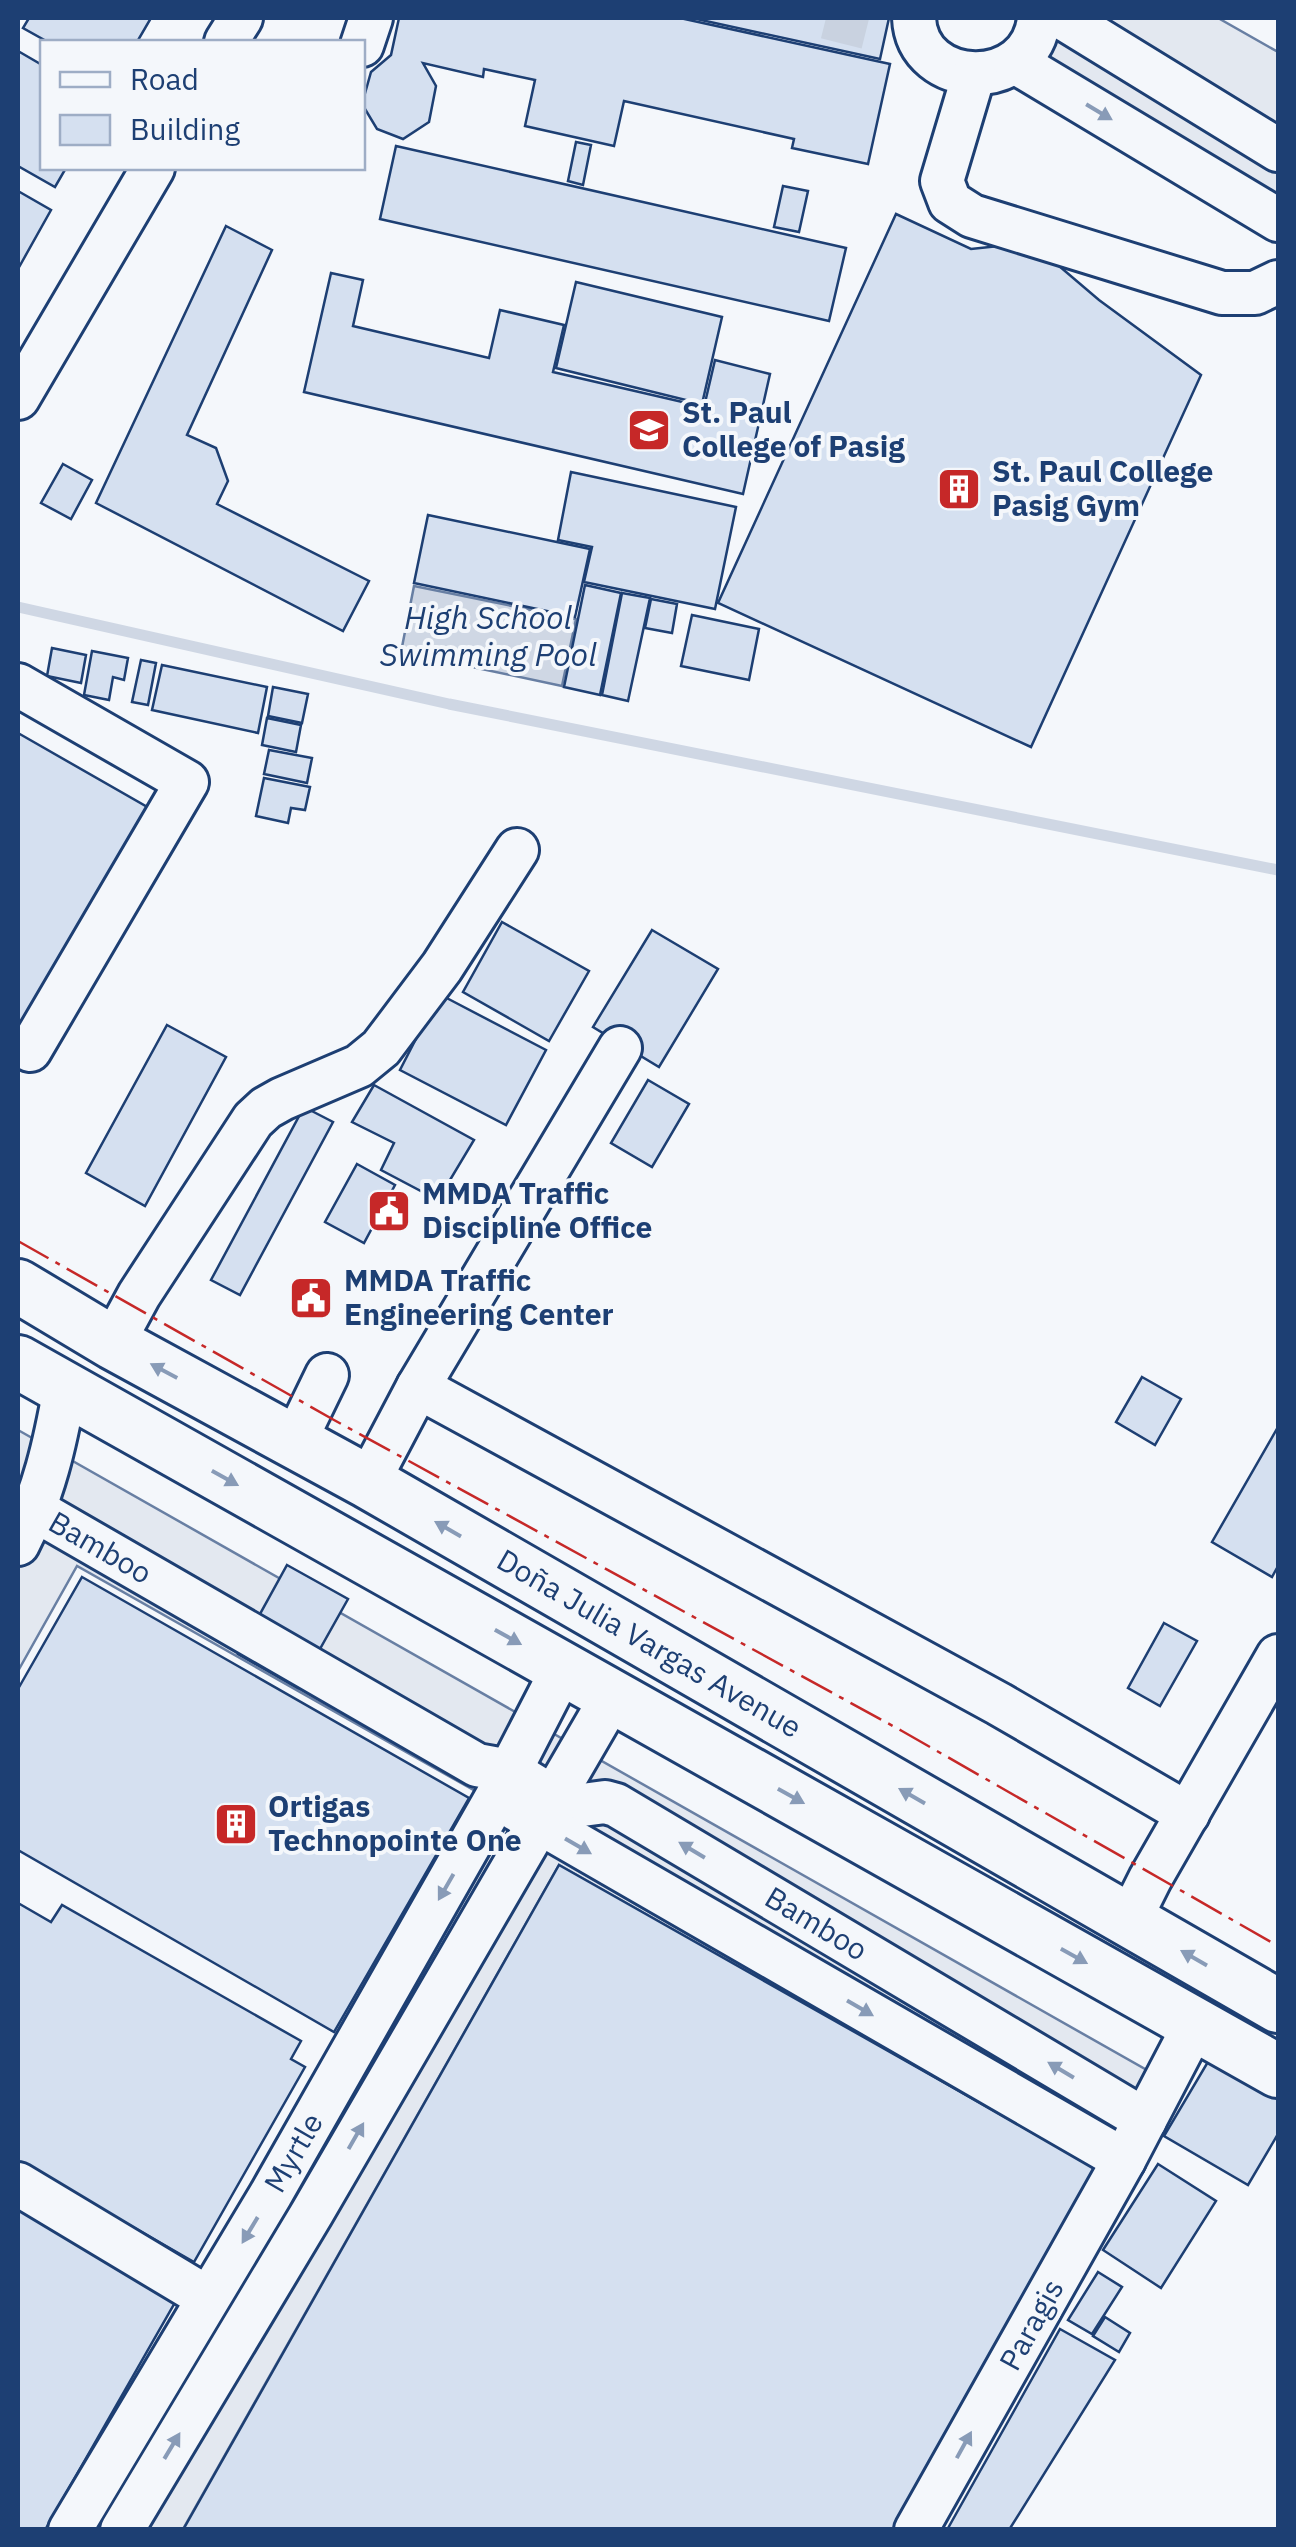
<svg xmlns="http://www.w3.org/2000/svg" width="1296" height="2547" viewBox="0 0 1296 2547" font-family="'IBM Plex Sans',sans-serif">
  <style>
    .parking { fill: #e3e8f0; stroke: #687fa3; stroke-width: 2.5 }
    .water { fill: #cfd7e4; stroke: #687fa3; stroke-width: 2.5 }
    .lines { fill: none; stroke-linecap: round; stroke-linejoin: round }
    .stream { stroke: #cfd7e4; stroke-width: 11 }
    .building { fill: #d5e0f0; stroke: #1d3f73; stroke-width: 2.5 }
    .minor-tunnel { stroke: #c9d2e0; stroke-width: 42; stroke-dasharray: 42 21; stroke-linecap: butt }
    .minor-casing { stroke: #1d3f73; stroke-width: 48 }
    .major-casing { stroke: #1d3f73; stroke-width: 58 }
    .minor { stroke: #f4f7fb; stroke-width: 42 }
    .major { stroke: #f4f7fb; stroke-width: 52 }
    .power { stroke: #c62828; stroke-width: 2.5; stroke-dasharray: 35 8 5 8; stroke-linecap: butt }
    .oneway { fill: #889bb7 }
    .labels { text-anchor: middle; stroke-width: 8; stroke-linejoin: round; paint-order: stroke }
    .poi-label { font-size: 30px; font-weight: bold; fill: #1d3f73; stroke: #f4f7fb; text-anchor: start }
    .street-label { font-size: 30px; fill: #1d3f73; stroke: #f4f7fb }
    .water-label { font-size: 32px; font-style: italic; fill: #1d3f73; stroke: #f4f7fb }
  </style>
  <rect width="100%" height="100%" fill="#f4f7fb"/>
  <!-- parking -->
  <g class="parking">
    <path d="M1057,18H1218L1278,52V218L1026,71Z"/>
    <path d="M18,1430L1152,2073L1097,2169L559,1865L183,2529H62L477,1792L77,1566L18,1671Z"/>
  </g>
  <!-- water -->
  <path class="water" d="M414,586L576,619L562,686L401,652Z"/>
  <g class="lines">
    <!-- stream -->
    <path class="stream" d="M18,607L449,704L1278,870"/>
  </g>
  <!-- building -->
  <g class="building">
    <path d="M29,18H151L137,42H48L23,28Z"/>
    <path d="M399,18H680L890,64L868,164L792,148L794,139L624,101L614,146L525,126L535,80L484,69L483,77L423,63L436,86L429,122L403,139L377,129L362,104L371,72L391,55Z"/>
    <path d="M692,18H889L880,59Z"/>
    <path d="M18,51L42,65V168H66L55,187L18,166Z"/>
    <path d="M576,142L591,145L583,185L568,181Z"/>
    <path d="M396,146L846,248L829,321L380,219Z"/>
    <path d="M783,186L808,191L799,232L774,227Z"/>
    <path d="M18,191L51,210L18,269Z"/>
    <path d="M896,214L971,249L999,246L1045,254L1099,300L1201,375L1031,747L718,603Z"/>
    <path d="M226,226L272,250L187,435L216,448L228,481L217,504L369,581L343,631L96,503Z"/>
    <path d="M331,273L363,280L353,326L489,358L500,310L564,325L553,372L704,407L715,360L770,374L743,494L304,392Z"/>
    <path d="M576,282L722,317L702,404L556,368Z"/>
    <path d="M63,464L92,480L71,519L41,503Z"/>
    <path d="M571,472L736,507L715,609L584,582L592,547L558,540Z"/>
    <path d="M428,515L590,549L575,617L414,583Z"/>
    <path d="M585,585L621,593L600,695L564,687Z"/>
    <path d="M622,593L650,598L628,701L602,695Z"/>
    <path d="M651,599L677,604L672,633L645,628Z"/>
    <path d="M692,615L759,629L749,680L681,666Z"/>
    <path d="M52,648L86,655L81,683L47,676Z"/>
    <path d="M92,651L128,658L124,680L113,677L109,700L84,695Z"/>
    <path d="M141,660L156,663L148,705L132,702Z"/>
    <path d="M162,665L267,687L258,733L152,710Z"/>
    <path d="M273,687L308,694L302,723L268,716Z"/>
    <path d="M267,718L301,725L296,752L262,745Z"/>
    <path d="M18,733L149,808L22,1030L18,1027Z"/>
    <path d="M269,750L312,758L307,783L264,774Z"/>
    <path d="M264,778L310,787L305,810L291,808L288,823L256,816Z"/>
    <path d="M502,922L589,971L549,1041L463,992Z"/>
    <path d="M652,930L718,969L659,1067L593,1027Z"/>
    <path d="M439,994L546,1050L506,1125L400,1070Z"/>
    <path d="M167,1025L226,1057L145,1206L86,1173Z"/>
    <path d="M648,1080L689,1104L652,1167L611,1143Z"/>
    <path d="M374,1085L474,1140L438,1200L381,1170L394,1143L352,1122Z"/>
    <path d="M304,1107L333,1122L240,1295L211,1280Z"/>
    <path d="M357,1164L395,1185L364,1243L325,1222Z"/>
    <path d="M1142,1377L1181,1399L1155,1445L1116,1422Z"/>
    <path d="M1278,1427V1566L1272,1577L1212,1542Z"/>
    <path d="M287,1565L348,1599L298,1688L238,1654Z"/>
    <path d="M82,1577L469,1798L334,2032L18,1850V1689Z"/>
    <path d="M1164,1623L1197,1641L1160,1706L1128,1688Z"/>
    <path d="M559,1865L1097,2169L893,2530H183Z"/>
    <path d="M18,1903L51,1922L62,1905L301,2041L291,2059L305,2067L194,2262L18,2161Z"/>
    <path d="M1212,2055L1278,2094V2134L1248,2185L1164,2136Z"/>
    <path d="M1158,2164L1216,2201L1161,2288L1103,2250Z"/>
    <path d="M18,2190L185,2285L45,2530H18Z"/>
    <path d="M1098,2272L1122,2287L1092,2334L1068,2320Z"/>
    <path d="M1105,2317L1130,2333L1119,2352L1093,2336Z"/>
    <path d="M1060,2329L1115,2360L1009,2530H947Z"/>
  </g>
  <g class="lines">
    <!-- minor-tunnel -->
    <path class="minor-tunnel" d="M826,18L886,33"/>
    <!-- minor casing -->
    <g class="minor-casing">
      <g id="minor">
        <path d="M914,18C917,90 1032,93 1039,18"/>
        <path d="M1063,18L1278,150"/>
        <path d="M226,42L241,18"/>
        <path d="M362,45L371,18"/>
        <path d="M1015,62L1278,220"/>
        <path d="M974,74L942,181L950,202L972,216L1222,293H1255L1278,282"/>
        <path d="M18,398L153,168"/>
        <path d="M18,685L187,782L30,1050"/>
        <path d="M113,1343L139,1295L253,1120L266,1108L282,1099L359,1066L381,1048L442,967L517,850"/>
        <path d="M418,1387L999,1704L1188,1814"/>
        <path d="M295,1441L327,1375"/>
        <path d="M368,1482L418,1387L620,1048"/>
        <path d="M18,1511L35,1510L477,1765L510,1771L564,1804L575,1806L605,1802L616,1805L1145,2120"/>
        <path d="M18,1544C44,1493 55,1444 65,1388"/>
        <path d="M516,1809L1124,2160"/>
        <path d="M1129,1921L1150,1879L1278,1656"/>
        <path d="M18,2184L208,2298"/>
        <path d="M70,2530L271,2194L496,1798L563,1668"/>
        <path d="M122,2530L312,2213L613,1695"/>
        <path d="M916,2530L1124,2160L1195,2024"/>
      </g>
    </g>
    <!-- major casing -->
    <g class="major-casing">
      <g id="major">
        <path d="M18,1286L113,1343L368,1482L1278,2006"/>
        <path d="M18,1362L1278,2071"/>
      </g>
    </g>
    <!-- minor -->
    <use href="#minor" class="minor"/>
    <!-- major -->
    <use href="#major" class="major"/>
    <!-- power -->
    <path class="power" d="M18,1241L334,1420L902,1731L1278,1946"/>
  </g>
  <!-- one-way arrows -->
  <defs><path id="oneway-solid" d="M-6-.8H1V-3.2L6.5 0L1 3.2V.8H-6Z" transform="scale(2.5)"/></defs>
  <g class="oneway">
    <use href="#oneway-solid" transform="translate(1099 112) rotate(31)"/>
    <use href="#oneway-solid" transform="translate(164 1371) rotate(-152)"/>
    <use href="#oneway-solid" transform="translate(225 1478) rotate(29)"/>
    <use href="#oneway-solid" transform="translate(448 1529) rotate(-150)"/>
    <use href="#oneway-solid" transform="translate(508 1637) rotate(29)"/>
    <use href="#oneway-solid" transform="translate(791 1796) rotate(29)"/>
    <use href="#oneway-solid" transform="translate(912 1796) rotate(-150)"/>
    <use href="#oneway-solid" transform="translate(578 1846) rotate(30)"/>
    <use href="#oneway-solid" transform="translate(692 1850) rotate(-149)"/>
    <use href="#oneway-solid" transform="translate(446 1887) rotate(120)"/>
    <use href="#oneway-solid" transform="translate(1074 1956) rotate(29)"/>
    <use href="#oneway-solid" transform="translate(1194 1958) rotate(-150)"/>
    <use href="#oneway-solid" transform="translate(860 2008) rotate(30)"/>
    <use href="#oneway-solid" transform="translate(1061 2070) rotate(-149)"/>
    <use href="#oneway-solid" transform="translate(356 2136) rotate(-60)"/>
    <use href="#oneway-solid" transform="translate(250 2230) rotate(121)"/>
    <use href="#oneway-solid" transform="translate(964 2445) rotate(-61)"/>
    <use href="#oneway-solid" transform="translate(172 2446) rotate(-59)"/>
  </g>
  <!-- icons -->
  <defs>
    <g id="university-square" transform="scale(2.25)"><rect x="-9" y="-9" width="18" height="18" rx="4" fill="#c62828" stroke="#f4f7fb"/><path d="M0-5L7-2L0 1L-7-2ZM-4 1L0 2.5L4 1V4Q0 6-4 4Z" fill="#fff"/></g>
    <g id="building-square" transform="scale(2.25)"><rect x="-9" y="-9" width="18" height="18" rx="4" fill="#c62828" stroke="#f4f7fb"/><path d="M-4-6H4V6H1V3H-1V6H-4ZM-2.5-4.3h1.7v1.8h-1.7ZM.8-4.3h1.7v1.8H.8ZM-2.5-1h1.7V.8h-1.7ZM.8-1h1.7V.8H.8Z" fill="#fff"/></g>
    <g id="civic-square" transform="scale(2.25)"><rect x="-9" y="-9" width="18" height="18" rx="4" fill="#c62828" stroke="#f4f7fb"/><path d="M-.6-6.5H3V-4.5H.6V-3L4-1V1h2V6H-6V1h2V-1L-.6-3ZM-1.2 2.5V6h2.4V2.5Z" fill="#fff"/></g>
  </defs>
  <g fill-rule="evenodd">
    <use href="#university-square" x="649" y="430"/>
    <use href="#building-square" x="959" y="489"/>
    <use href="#civic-square" x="389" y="1211"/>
    <use href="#civic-square" x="311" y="1298"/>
    <use href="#building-square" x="236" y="1824"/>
  </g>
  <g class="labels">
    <!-- poi labels -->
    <g class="poi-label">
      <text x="682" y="423">St. Paul<tspan x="682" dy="34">College of Pasig</tspan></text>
      <text x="992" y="482">St. Paul College<tspan x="992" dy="34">Pasig Gym</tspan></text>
      <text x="422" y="1204">MMDA Traffic<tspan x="422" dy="34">Discipline Office</tspan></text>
      <text x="344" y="1291">MMDA Traffic<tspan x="344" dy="34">Engineering Center</tspan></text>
      <text x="268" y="1817">Ortigas<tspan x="268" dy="34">Technopointe One</tspan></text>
    </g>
    <!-- street labels -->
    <g class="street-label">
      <text transform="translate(100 1548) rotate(30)" y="10">Bamboo</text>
      <text transform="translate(649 1644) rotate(30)" y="10">Doña Julia Vargas Avenue</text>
      <text transform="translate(816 1924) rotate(31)" y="10">Bamboo</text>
      <text transform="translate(294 2153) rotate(-60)" y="10">Myrtle</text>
      <text transform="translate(1032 2325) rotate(-61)" y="10">Paragis</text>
    </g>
    <!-- water labels -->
    <g class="water-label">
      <text x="488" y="629">High School<tspan x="488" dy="37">Swimming Pool</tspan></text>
    </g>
  </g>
  <!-- border -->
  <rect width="1296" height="2547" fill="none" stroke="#1d3f73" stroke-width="40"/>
  <!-- legend -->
  <rect x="40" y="40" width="325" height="130" fill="#f4f7fb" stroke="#9eadc5" stroke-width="2.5"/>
  <rect x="60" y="72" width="50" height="15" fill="#f4f7fb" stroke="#9eadc5" stroke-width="2.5"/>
  <text x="130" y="90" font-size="30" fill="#1d3f73">Road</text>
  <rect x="60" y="115" width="50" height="30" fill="#d5e0f0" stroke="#9eadc5" stroke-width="2.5"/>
  <text x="130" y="140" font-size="30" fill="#1d3f73">Building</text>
</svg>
